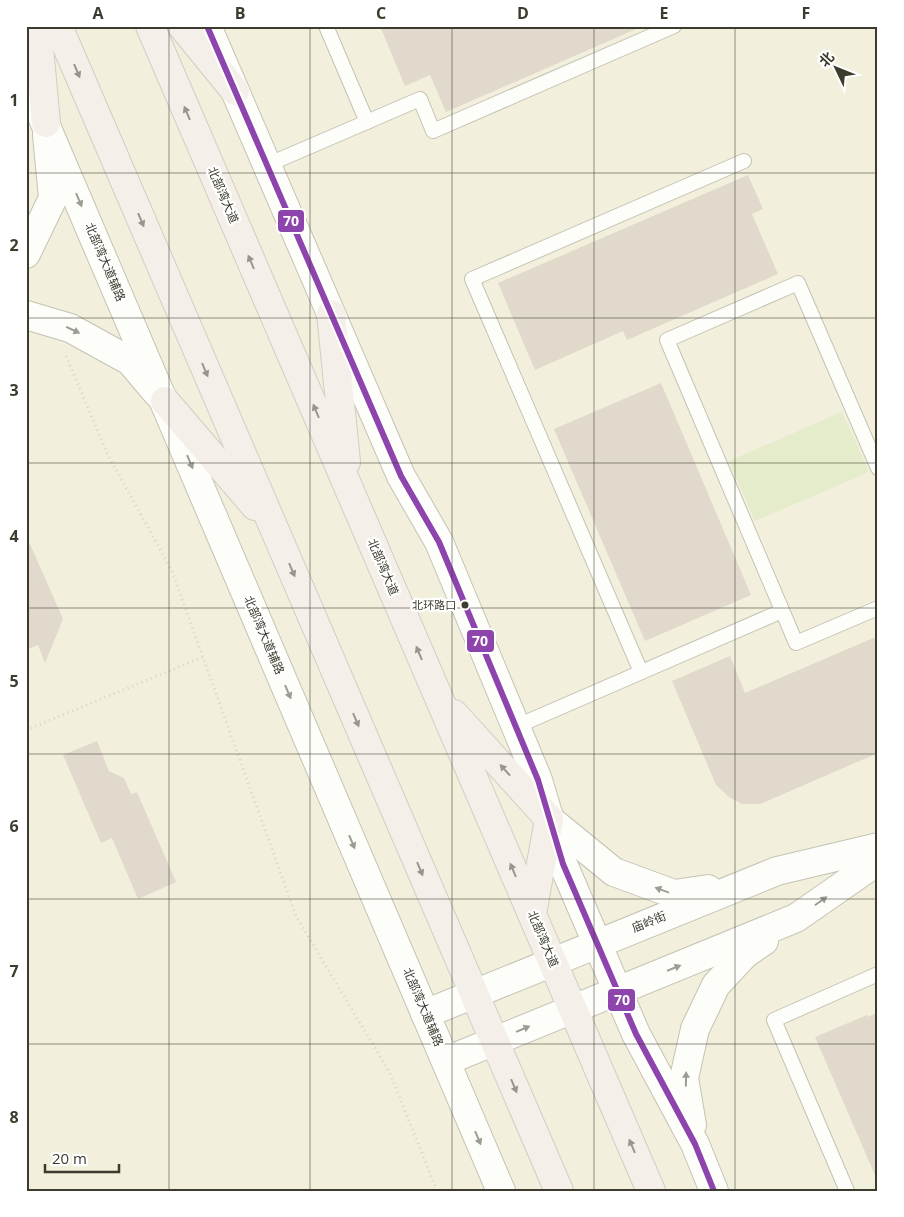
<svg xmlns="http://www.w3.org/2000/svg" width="904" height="1217" viewBox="0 0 904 1217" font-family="'Open Sans','Noto Sans SC',sans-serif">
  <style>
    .green { fill: #e5eccb }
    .building { fill: #e0d9cc }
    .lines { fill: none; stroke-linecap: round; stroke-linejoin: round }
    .lane-casing { stroke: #c5c3b4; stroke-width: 16 }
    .street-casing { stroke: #c5c3b4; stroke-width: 30 }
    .secondary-casing { stroke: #c5c3b4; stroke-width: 30 }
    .highway-casing { stroke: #d0cec4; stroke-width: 30 }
    .path { stroke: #d5d5cf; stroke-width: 3; stroke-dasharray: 1 4; stroke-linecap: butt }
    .lane { stroke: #fdfdfa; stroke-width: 14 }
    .street { stroke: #fdfdfa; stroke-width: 28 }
    .secondary { stroke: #fdfdfa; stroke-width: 28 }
    .highway { stroke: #f5efea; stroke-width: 28 }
    .bus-1-casing { stroke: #fff; stroke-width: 10 }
    .bus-1 { stroke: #8e44ad; stroke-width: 6 }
    .oneway { fill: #99958c }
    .oneway2 { fill: #9d9c94 }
    .grid { fill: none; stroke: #3d3b2d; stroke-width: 1; stroke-opacity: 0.55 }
    .bus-dot { fill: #3d3b2d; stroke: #fff; stroke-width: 2 }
    .labels { text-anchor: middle; stroke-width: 4.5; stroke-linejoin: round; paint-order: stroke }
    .bus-label { font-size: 11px; fill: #3d3b2d; stroke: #fff; text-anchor: end }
    .street-label { font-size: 12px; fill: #3d3b2d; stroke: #fff }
    .line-badge { stroke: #fff; stroke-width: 2 }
    .badge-label { font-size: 14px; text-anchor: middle; font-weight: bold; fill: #fff }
    .neatline { fill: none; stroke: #3d3b2d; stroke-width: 2 }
    .grid-label { font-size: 16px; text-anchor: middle; font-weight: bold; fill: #3d3b2d }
  </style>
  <rect width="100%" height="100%" fill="#f2efdc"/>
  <!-- green -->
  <path class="green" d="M842,412L869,472L755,521L729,461Z"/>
  <!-- building -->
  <g class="building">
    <path d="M380,26H643L446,112L430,75L405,86Z"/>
    <path d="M748,175L763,209L752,214L778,274L627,340L623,331L535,370L498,283Z"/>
    <path d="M661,383L751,595L645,641L554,429Z"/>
    <path d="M26,535L63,619L45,663L38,645L26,650Z"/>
    <path d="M878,636V753L760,804H742L729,797L716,785L672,681L730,656L745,693Z"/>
    <path d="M97,741L109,771L124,778L131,794L137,792L176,882L138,899L112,838L101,843L63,755Z"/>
    <path d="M878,1012V1182L815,1037L867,1015L868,1017Z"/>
  </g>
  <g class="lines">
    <!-- lane casing -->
    <g class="lane-casing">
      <g id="lane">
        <path d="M326,26L367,122"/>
        <path d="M267,165L420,99L433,131L674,26"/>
        <path d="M878,468L798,283L667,340L796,643L878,608"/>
        <path d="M641,672L472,279L744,161"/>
        <path d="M515,727L782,611"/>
        <path d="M847,1191L774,1020L878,974"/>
      </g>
    </g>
    <!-- street casing -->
    <g class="street-casing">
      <g id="street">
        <path d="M26,254L53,198L47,135"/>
        <path d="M26,315L70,328L130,361L157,393"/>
      </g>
    </g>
    <!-- secondary casing -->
    <g class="secondary-casing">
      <g id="secondary">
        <path d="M207,26L401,476L439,542L538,780L563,864L636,1034L695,1144L714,1191"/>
        <path d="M26,79L501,1191"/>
        <path d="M549,819L614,872L674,894L708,889"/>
        <path d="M425,1014L777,871L878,847"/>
        <path d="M446,1061L796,918L878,861"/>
        <path d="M692,1125L684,1078L695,1029L716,985L745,954L764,941"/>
      </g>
    </g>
    <!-- highway casing -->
    <g class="highway-casing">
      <g id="highway">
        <path d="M37,26L46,123"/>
        <path d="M58,26L559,1191"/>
        <path d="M150,26L651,1191"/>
        <path d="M182,26L235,91"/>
        <path d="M331,314L346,462"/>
        <path d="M165,401L255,506"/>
        <path d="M454,714L549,819L532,914"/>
      </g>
    </g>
    <!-- path -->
    <g class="path">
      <path d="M66,356L108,455L172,571L296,916L390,1073L437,1191"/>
      <path d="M26,730L203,657"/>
    </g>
    <!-- lane -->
    <use href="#lane" class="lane"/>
    <!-- street -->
    <use href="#street" class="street"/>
    <!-- secondary -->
    <use href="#secondary" class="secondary"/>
    <!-- highway -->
    <use href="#highway" class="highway"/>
    <!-- bus-1 casing -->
    <g class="bus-1-casing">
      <path id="bus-1" d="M207,26L401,476L439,542L538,780L563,864L636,1034L695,1144L714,1191"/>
    </g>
    <!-- bus-1 -->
    <use href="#bus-1" class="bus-1"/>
  </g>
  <!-- one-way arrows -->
  <defs><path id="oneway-solid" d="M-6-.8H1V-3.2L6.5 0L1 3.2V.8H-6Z" transform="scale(1.25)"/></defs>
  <g class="oneway">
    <use href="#oneway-solid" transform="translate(77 71) rotate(67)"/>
    <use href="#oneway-solid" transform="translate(187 113) rotate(-113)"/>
    <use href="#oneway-solid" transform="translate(141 220) rotate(67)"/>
    <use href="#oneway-solid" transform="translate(251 262) rotate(-113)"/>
    <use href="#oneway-solid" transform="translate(205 370) rotate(67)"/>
    <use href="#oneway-solid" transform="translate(316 411) rotate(-113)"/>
    <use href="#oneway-solid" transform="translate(292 570) rotate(67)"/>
    <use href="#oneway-solid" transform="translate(419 653) rotate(-113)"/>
    <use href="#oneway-solid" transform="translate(356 720) rotate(67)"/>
    <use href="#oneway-solid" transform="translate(505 770) rotate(-132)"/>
    <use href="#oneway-solid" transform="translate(420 869) rotate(67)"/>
    <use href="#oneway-solid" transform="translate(513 870) rotate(-113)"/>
    <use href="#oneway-solid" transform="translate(514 1086) rotate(67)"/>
    <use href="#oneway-solid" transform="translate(632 1146) rotate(-113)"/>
  </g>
  <g class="oneway2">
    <use href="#oneway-solid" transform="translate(79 200) rotate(67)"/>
    <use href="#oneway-solid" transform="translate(73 330) rotate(25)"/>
    <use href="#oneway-solid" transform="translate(190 462) rotate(67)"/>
    <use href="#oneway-solid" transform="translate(288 692) rotate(67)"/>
    <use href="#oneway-solid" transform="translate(352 842) rotate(67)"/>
    <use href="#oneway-solid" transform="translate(662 890) rotate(-160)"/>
    <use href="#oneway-solid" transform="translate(821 901) rotate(-35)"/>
    <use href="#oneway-solid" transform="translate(674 968) rotate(-22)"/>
    <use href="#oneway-solid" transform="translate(523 1029) rotate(-23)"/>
    <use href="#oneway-solid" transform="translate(686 1079) rotate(-89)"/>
    <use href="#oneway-solid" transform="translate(478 1138) rotate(67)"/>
  </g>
  <!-- grid -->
  <path class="grid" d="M169,26V1191M310,26V1191M452,26V1191M594,26V1191M735,26V1191M26,173H878M26,318H878M26,463H878M26,608H878M26,754H878M26,899H878M26,1044H878"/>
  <!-- markers -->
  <circle class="bus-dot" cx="465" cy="605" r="4.5"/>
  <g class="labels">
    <!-- bus labels -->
    <g class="bus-label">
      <text x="456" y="609">北环路口</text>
    </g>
    <!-- street labels -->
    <g class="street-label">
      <text transform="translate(223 195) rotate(67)" y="4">北部湾大道</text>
      <text transform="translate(105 262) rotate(67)" y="4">北部湾大道辅路</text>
      <text transform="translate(383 567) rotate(67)" y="4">北部湾大道</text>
      <text transform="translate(264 635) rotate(67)" y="4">北部湾大道辅路</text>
      <text transform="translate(649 922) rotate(-22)" y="4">庙岭街</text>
      <text transform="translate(543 939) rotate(67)" y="4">北部湾大道</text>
      <text transform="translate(423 1007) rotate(67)" y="4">北部湾大道辅路</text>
    </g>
  </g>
  <g class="line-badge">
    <rect x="277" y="209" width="28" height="24" rx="5" fill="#8e44ad"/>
    <rect x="466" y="629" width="29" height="24" rx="5" fill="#8e44ad"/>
    <rect x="607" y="988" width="29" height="24" rx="5" fill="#8e44ad"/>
  </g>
  <g class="badge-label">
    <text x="291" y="226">70</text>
    <text x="480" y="646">70</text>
    <text x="622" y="1005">70</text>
  </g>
  <!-- border -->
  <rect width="904" height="1217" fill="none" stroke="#ffffff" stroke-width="55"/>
  <!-- north arrow -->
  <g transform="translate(836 68) rotate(313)" stroke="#ffffff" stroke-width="4" paint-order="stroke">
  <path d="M0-4L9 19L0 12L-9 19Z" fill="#3d3b2d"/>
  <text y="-8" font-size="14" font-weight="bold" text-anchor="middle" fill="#3d3b2d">北</text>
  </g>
  <!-- scale -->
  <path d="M45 1164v8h74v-8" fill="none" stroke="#3d3b2d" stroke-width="2.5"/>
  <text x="52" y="1164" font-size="15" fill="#3d3b2d" stroke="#ffffff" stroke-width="4" paint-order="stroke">20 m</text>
  <rect x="28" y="28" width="848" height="1162" class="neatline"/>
  <g class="grid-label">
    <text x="98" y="19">A</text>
    <text x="240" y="19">B</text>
    <text x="381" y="19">C</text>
    <text x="523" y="19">D</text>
    <text x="664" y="19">E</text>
    <text x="806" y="19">F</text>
    <text x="14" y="106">1</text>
    <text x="14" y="251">2</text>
    <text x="14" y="396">3</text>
    <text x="14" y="542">4</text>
    <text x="14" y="687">5</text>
    <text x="14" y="832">6</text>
    <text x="14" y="977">7</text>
    <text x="14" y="1123">8</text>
  </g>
</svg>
